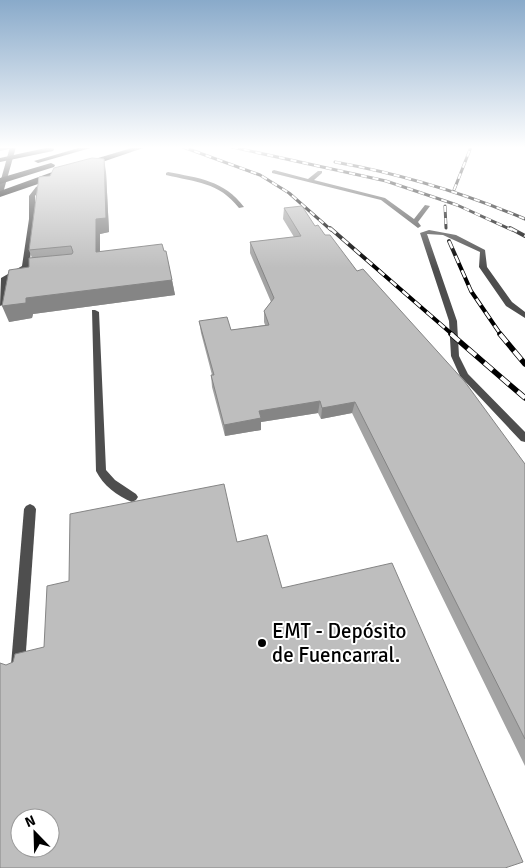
<svg xmlns="http://www.w3.org/2000/svg" width="525" height="868" viewBox="0 0 525 868" font-family="Signika,sans-serif">
  <style>
    .lines { fill: none; stroke-linecap: round; stroke-linejoin: round }
    .lane { fill: #4e4e4e; fill-rule: evenodd }
    .secondary { fill: #1b1b1b; fill-rule: evenodd }
    .highway { fill: #000; fill-rule: evenodd }
    .rail-far2-casing { stroke: #000; stroke-width: 3 }
    .rail-far1-casing { stroke: #000; stroke-width: 4 }
    .rail-casing { stroke: #000; stroke-width: 5.5 }
    .rail-far2 { stroke: #fff; stroke-width: 2; stroke-dasharray: 6; stroke-linecap: butt }
    .rail-far1 { stroke: #fff; stroke-width: 2.5; stroke-dasharray: 8; stroke-linecap: butt }
    .rail { stroke: #fff; stroke-width: 4; stroke-dasharray: 11; stroke-linecap: butt }
    .wall { fill: #a3a3a3 }
    .shaded-wall { fill: #858585 }
    .building { fill: #bebebe; stroke: #858585; fill-rule: evenodd }
    .poi-dot { fill: #000; stroke: #fff; stroke-width: 2 }
    .labels { text-anchor: middle; stroke-width: 4; stroke-linejoin: round; paint-order: stroke }
    .near-poi-label { font-size: 21px; fill: #000; stroke: #fff; text-anchor: start }
  </style>
  <rect width="100%" height="100%" fill="#fff"/>
  <g class="lines">
    <!-- lane -->
    <g class="lane">
      <path d="M0,147H18L0,151Z"/>
      <path d="M274,170L308,179L318,171H322V173L314,180L385,198L414,219L425,205L430,206L418,222L421,226L418,228L381,200L272,173V171Z"/>
      <path d="M168,172C198,178 224,180 244,207L239,208C219,182 195,182 166,175V173Z"/>
      <path d="M47,181L52,182L40,189L35,196V219L29,267L8,279L4,304L0,306L1,278L22,266L29,219V196L36,187Z"/>
      <path d="M429,230L456,235L485,250L487,267L512,302L525,312V318L506,306L479,267L480,252L443,235L427,234L457,321L459,356L468,374L525,432V442L521,441L460,376L451,356L449,321L420,233Z"/>
      <path d="M92,310H95L99,312L106,470L115,480L136,494L138,497L136,500L132,502C117,496 103,485 96,471Z"/>
      <path d="M30,504L34,506L36,509L25,665L23,670L18,672L13,670L11,665L24,509L26,506Z"/>
    </g>
    <!-- secondary -->
    <path class="secondary" d="M10,147H16L3,193L0,195V183Z"/>
    <!-- highway -->
    <g class="highway">
      <path d="M50,147L54,149L53,151L0,162V158Z"/>
      <path d="M82,147H94L38,163L34,161Z"/>
      <path d="M135,147H146L0,197V191L58,170Z"/>
      <path d="M51,163L55,165L54,167L0,184V178Z"/>
    </g>
    <!-- rail-far2 casing -->
    <g class="rail-far2-casing">
      <g id="rail-far2">
        <path d="M183,147L260,175L289,193L331,230"/>
        <path d="M232,147L386,181L457,205L512,230"/>
        <path d="M335,162C401,174 464,193 525,219"/>
        <path d="M454,190L471,147"/>
        <path d="M445,206L446,228"/>
      </g>
    </g>
    <!-- rail-far1 casing -->
    <g class="rail-far1-casing">
      <g id="rail-far1">
        <path d="M330,228L453,335"/>
        <path d="M510,228L525,236"/>
        <path d="M449,241L471,291L501,335"/>
      </g>
    </g>
    <!-- rail casing -->
    <g class="rail-casing">
      <g id="rail">
        <path d="M451,334L525,398"/>
        <path d="M500,334L525,364"/>
      </g>
    </g>
    <!-- rail-far2 -->
    <use href="#rail-far2" class="rail-far2"/>
    <!-- rail-far1 -->
    <use href="#rail-far1" class="rail-far1"/>
    <!-- rail -->
    <use href="#rail" class="rail"/>
  </g>
  <!-- wall -->
  <g class="wall">
    <path d="M106,172L109,232L100,234V251H164L172,280L175,295L33,314L32,318L9,322L32,258L29,250Z"/>
    <path d="M284,208L315,226L325,235L357,271L525,464V766L352,413L321,419L318,413L261,422V430L225,436L212,387L211,375H212L201,333L199,321L231,330L265,325L264,322V311L271,302L250,253V242L294,237L283,219Z"/>
  </g>
  <!-- shaded-wall -->
  <g class="shaded-wall">
    <path d="M104,159L106,172L109,232L100,234V267L96,252V219Z"/>
    <path d="M172,280L175,295L33,314L32,318L9,322L2,306L26,298Z"/>
    <path d="M320,401L318,413L261,422V430L225,436L224,425L259,411Z"/>
    <path d="M355,402L352,413L321,419L322,408Z"/>
  </g>
  <!-- building -->
  <g class="building">
    <path d="M92,158L104,159L106,218L96,219V252L162,244L164,251H166L172,280L26,298V303L2,306L9,270L29,267V258L72,254L73,252L71,246L29,250L39,177L50,176L54,168Z"/>
    <path d="M302,206L315,226L318,225L325,235H330L357,271L363,269L465,382L525,464V739L355,402L322,408L320,401L259,411L261,418L224,425L211,375H214L199,321L227,317L231,330L269,325L264,311L274,298L250,242L301,236L284,208Z"/>
    <path d="M224,484L237,542L267,535L282,588L392,563L523,862L505,868H0V663L6,665L13,662L15,654L44,647L47,586L69,581L70,514ZM20,818H50V848H20Z"/>
  </g>
  <!-- sky -->
  <linearGradient id="sky" x2="0" y2="1"><stop stop-color="#89aaca"/><stop offset="0.55" stop-color="#fff"/><stop offset="1" stop-color="#fff" stop-opacity="0"/></linearGradient>
  <rect width="525" height="268" fill="url(#sky)"/>
  <!-- markers -->
  <circle class="poi-dot" cx="262" cy="643" r="5"/>
  <g class="labels">
    <!-- near-poi labels -->
    <g class="near-poi-label">
      <text x="272" y="638">EMT - Depósito<tspan x="272" dy="24">de Fuencarral.</tspan></text>
    </g>
  </g>
  <!-- north arrow -->
  <g transform="translate(35 833) rotate(337)"><circle r="24" fill="#ffffff" stroke="#999999"/>
  <path d="M0-4L9 19L0 12L-9 19Z" fill="#000000"/>
  <text y="-8" font-size="14" font-weight="bold" text-anchor="middle" fill="#000000">N</text>
  </g>
</svg>
